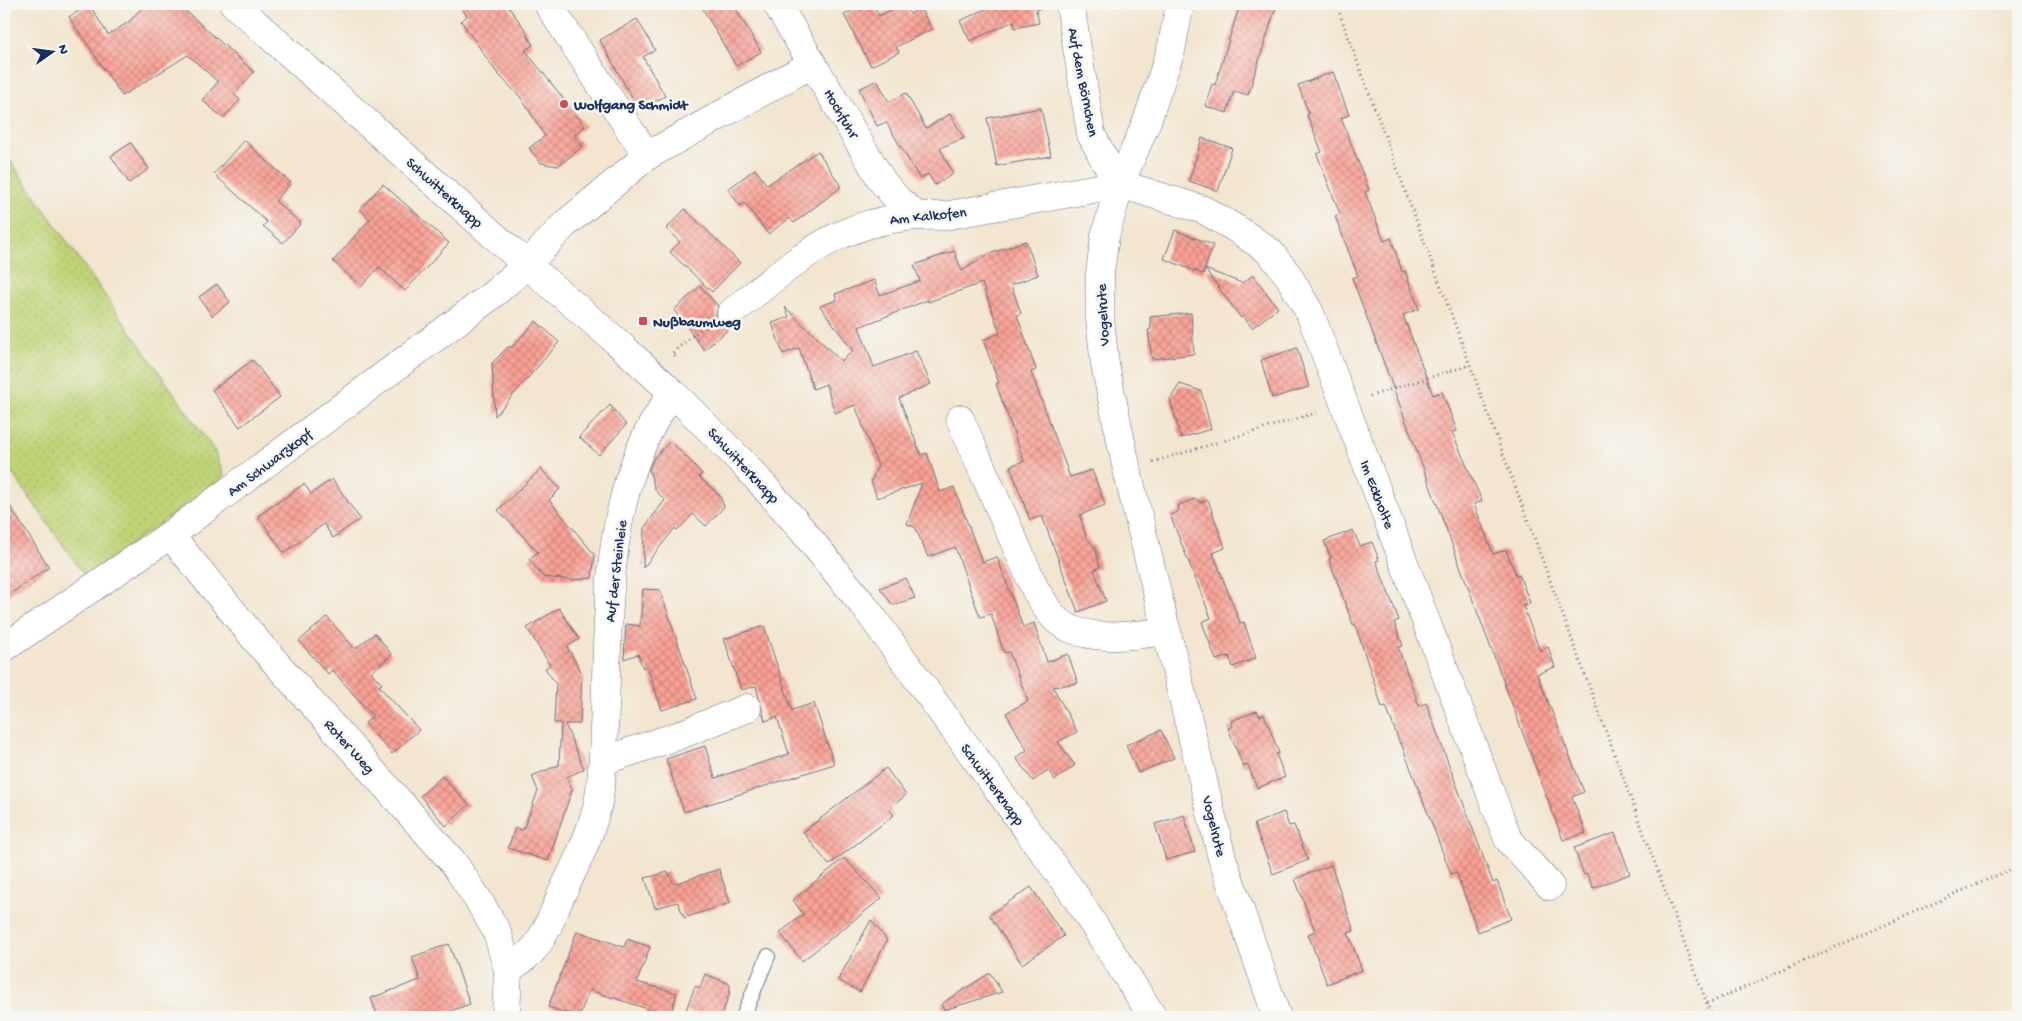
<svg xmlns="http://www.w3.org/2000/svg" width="2022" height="1021" viewBox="0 0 2022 1021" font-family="'Gochi Hand',sans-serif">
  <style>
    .grass { fill: url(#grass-dots); stroke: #6d816a }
    .building { fill: url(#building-cross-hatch) }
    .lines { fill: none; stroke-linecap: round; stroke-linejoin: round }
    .service-casing { stroke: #676f86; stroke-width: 16 }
    .minor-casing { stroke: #676f86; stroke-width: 29 }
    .primary-casing { stroke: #676f86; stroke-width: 29 }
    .path { stroke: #676f86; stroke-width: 3; stroke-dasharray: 1 4; stroke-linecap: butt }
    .service { stroke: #fff; stroke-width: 14 }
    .minor { stroke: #fff; stroke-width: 28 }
    .primary { stroke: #fff; stroke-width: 28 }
    .poi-dot { fill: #d1495b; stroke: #f6f6f2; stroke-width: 2 }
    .labels { text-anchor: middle; stroke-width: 5; stroke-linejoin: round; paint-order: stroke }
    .street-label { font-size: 15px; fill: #1b2f5e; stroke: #f6f6f2 }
    .poi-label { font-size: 15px; font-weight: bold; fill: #1b2f5e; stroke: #f6f6f2; text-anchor: start }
  </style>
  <defs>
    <pattern id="grass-dots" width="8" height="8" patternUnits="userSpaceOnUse" patternTransform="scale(1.25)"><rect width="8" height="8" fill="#bfd376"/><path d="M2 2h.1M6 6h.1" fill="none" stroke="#a4b568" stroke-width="1.8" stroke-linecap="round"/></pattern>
    <pattern id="building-cross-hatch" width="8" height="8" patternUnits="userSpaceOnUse" patternTransform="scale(1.25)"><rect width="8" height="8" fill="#fba295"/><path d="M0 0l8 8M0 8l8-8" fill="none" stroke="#ca847d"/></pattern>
  </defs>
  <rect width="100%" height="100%" fill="#f6f6f2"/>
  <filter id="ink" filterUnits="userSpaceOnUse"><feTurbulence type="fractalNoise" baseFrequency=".02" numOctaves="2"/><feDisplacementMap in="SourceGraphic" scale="10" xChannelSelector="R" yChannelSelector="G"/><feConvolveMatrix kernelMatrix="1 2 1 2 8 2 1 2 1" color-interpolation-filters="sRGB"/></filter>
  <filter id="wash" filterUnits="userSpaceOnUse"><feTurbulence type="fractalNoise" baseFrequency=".0096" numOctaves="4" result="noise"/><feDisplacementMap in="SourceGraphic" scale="20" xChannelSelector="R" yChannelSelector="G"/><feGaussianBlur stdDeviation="1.12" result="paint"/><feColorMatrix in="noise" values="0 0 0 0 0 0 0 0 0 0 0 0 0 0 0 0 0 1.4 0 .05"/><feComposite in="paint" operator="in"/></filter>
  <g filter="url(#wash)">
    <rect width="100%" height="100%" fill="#f3e5cf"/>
    <!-- grass -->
    <path class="grass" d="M4,152L214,450L225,478L85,576L7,466L4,468Z"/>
    <g id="blocks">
      <!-- building -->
      <g class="building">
        <path d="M89,4L108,35L130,21L145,4H178L254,72L234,94L240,100L223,118L202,100L218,82L188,55L122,96L69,17Z"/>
        <path d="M459,4H506L528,33L527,35L533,45L525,50L585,126L574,135L583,146L558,166L541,163L529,148L545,136L521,98L497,73L461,21L467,16Z"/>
        <path d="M700,4H733L761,52L736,66Z"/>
        <path d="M865,4H873L879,16L903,4L910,14L920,8L932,29L896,47L899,52L871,66L844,15Z"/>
        <path d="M996,4H1051L1036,10L1039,23L1015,28L1014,21L970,41L960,21Z"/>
        <path d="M1240,4H1277L1248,95L1234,91L1227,113L1205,106L1212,84L1215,85Z"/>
        <path d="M637,19L655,50L643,57L665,96L639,110L600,40Z"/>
        <path d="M1333,72L1349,115L1341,118L1369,190L1365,192L1384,241L1391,238L1402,272L1405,271L1419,309L1403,315L1433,395L1442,392L1457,431L1452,432L1482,501L1474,504L1493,554L1506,550L1516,575L1519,574L1530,603L1523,606L1540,651L1548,647L1555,667L1537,674L1584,792L1572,797L1586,833L1563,840L1352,278L1358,276L1335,216L1340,214L1317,154L1322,152L1307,115L1309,114L1298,85Z"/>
        <path d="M877,80L889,102L906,93L926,128L950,114L964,138L940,148L953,174L935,185L928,174L920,179L886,122L877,126L859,89Z"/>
        <path d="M1041,108L1051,156L997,166L987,118Z"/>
        <path d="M1202,138L1232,148L1218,191L1189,181Z"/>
        <path d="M244,140L291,183L275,201L301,223L283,243L263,226L267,222L214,174Z"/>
        <path d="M131,143L149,169L129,183L111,156Z"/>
        <path d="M818,151L840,185V188L794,223L790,218L768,234L745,203L740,206L728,189L755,169L767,185Z"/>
        <path d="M383,184L449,243L405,291L379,267L361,287L333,261L370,219L360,209Z"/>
        <path d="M685,209L740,263L712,292L670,252L680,242L666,229Z"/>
        <path d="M1175,230L1213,245L1203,274L1164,259Z"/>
        <path d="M1026,241L1038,275L1011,285L1021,313L1017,315L1036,370L1031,372L1070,477L1092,470L1105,505L1080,515L1086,537L1095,547L1100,567L1094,570L1106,601L1078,612L1042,516L1030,520L1010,466L1024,461L996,384L999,383L983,340L1000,333L982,283L928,302V300L859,327L874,367L916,351L931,384L899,398L921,455L927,453L940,492L954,487L982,562L997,557L1023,627L1034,623L1047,662L1068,654L1078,683L1053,687L1077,732L1058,742L1075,765L1055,780L1048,770L1033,781L1016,758L1027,750L1006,713L1028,701L1009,652L1004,653L991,614L980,617L955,547L928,557L915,527L907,524L922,483L877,498L871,481L878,466L855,405L835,413L826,384L813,389L799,348L783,354L772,323L789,317L785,307L841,361L853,351L820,306L837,300L835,294L874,280L880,295L920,281L914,265L954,251L962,271L989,254Z"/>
        <path d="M1205,269L1242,283L1253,275L1278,308L1252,328L1243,316L1241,318Z"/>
        <path d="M217,284L230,302L212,316L199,297Z"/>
        <path d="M700,286L718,306L716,315L719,322L730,328L704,350L674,310Z"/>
        <path d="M1191,313L1194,354L1152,359L1148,330L1151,329L1150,317Z"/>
        <path d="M536,321L559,342L495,416L492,363L508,347H512Z"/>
        <path d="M1297,348L1309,387L1272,398L1261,360Z"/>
        <path d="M253,360L280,397L240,427L212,390Z"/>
        <path d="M1180,384L1201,391L1211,429L1181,438L1170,399Z"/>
        <path d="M610,405L626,425L599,455L579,437Z"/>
        <path d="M670,441L694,465L702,474L699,477L720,496L724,507L706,526L693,514L677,531L675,528L643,568L644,528L665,500L655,490L649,469L654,458Z"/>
        <path d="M541,469L560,489L549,500L595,555L592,578L573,580L543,577L529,559L538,552L498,510Z"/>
        <path d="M332,479L360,519L333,538L324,524L284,553L258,516L304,484L311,494Z"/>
        <path d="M4,497L49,567L4,598Z"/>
        <path d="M1195,499L1201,503L1208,500L1225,548L1213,553L1240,623L1244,622L1256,658L1233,667L1229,656L1216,660L1202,622L1211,618L1170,515L1178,512L1179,505Z"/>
        <path d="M1353,530L1360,546L1372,542L1379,560L1376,561L1399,620L1394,622L1403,646L1398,647L1419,706L1426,703L1493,883L1497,881L1511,919L1478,932L1456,872L1451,874L1401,743L1400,744L1386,706L1382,707L1355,624L1353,625L1329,559L1331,558L1324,541Z"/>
        <path d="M906,578L915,598L893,605L880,588Z"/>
        <path d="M643,589L660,590L697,699L662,710L647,666L643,668L638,654L624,659L626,624L640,626Z"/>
        <path d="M559,608L579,639L567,647L582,673L580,724H565L584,769L567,777L572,790L548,861L508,848L515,828L523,830L538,791L532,776L559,765L561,723H554L556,684L545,668L550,665L527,628Z"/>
        <path d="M327,617L355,649L375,633L392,655L371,672L382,684L379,686L419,730L392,754L365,723L373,716L332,670L328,674L299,641Z"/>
        <path d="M764,626L792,710L814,703L834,764L684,812L666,759L705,746L715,778L789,754L777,717L765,721L756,686L741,690L724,639Z"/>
        <path d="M1257,711L1260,716L1264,714L1279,753L1276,754L1285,777L1257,788L1248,765L1243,766L1228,728L1233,726L1231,721Z"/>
        <path d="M1161,730L1174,758L1138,773L1126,745Z"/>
        <path d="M886,768L906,795L889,809L894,815L829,865L803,832Z"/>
        <path d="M442,776L469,805L446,826L420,796Z"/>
        <path d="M1284,812L1289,826L1294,825L1308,860L1273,874L1254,824Z"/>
        <path d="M1184,815L1195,852L1166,860L1155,824Z"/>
        <path d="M1615,833L1630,874L1593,888L1587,874L1584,875L1574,848Z"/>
        <path d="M844,858L882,898L802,961L780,933L803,914L793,900Z"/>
        <path d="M1331,865L1354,931L1348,933L1362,970L1327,984L1308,934L1315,931L1295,879Z"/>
        <path d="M719,869L730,903L684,918L678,902L655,908L645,878L668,872L674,884Z"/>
        <path d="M1031,887L1064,936L1022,964L989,915Z"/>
        <path d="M871,920L887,940L860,992L838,980Z"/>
        <path d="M577,931L624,947L627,939L650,947L637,982L677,993L670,1017H645L648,1009L589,990L579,1017L548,1007Z"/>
        <path d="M449,944L470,1004L434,1017H378L371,998L420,980L412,957Z"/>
        <path d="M990,973L1002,992L944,1010L941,1004Z"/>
        <path d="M705,974L730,984V992L721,1017H705L686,1010L695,986L700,988Z"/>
      </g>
    </g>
  </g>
  <g filter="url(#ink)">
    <use href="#blocks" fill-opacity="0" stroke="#676f86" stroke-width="1"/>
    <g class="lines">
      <!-- service casing -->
      <g class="service-casing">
        <path id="service" d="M743,1017L768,956"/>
      </g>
      <!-- minor casing -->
      <g class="minor-casing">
        <g id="minor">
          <path d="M548,4L647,156"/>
          <path d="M777,4L882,181L898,200L916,215"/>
          <path d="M1070,4L1091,134L1106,163L1120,184"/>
          <path d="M1180,4L1171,50L1147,121L1120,184L1105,236L1100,273V319L1105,365L1127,470L1222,858L1277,1017"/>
          <path d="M731,313C802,256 846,212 944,216L1120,184L1204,210L1240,231L1270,252L1288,275L1310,313L1508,839L1550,886"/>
          <path d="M960,419L1036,591C1041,598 1046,607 1051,614C1076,645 1133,636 1167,631"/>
          <path d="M170,535L260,645L453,862L479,901L497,932L508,970"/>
          <path d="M4,648L170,535L491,296L527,265L564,225L647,156L812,64"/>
          <path d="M603,761L677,736L747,708"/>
          <path d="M506,1017L508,970C518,963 530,955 537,945C548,930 555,908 563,891C577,862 591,834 598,803C604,773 603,740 605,709C609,603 605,480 673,393"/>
        </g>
      </g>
      <!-- primary casing -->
      <g class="primary-casing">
        <path id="primary" d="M234,4L527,265L616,341L673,393L745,465L794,520L865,607L1074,894L1153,1017"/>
      </g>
      <!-- path -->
      <g class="path">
        <path d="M1336,4L1712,1017"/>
        <path d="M675,356L672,353L707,324"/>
        <path d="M1370,396L1470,365"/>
        <path d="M1153,462L1319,412"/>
        <path d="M1707,1004L2018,866"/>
      </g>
      <!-- service -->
      <use href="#service" class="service"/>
      <!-- minor -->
      <use href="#minor" class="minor"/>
      <!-- primary -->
      <use href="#primary" class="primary"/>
    </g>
  </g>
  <!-- markers -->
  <g class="poi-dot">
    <circle cx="564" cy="104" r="5"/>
    <rect x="638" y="316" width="10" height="10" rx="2.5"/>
  </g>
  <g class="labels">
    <!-- street labels -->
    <g class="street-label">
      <text transform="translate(1084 82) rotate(79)" y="5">Auf dem Börnchen</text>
      <text transform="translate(842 113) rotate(59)" y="5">Hochfuhr</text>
      <text transform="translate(445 192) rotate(42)" y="5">Schwitterknapp</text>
      <text transform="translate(928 215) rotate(-6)" y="5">Am Kalkofen</text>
      <text transform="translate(1102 315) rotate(-93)" y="5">Vogelrute</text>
      <text transform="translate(269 462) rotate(-37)" y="5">Am Schwarzkopf</text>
      <text transform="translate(744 465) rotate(47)" y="5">Schwitterknapp</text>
      <text transform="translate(1378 494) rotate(69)" y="5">Im Eckholte</text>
      <text transform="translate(615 571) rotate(-83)" y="5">Auf der Steinleie</text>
      <text transform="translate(350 746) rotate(48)" y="5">Roter Weg</text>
      <text transform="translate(993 784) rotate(54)" y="5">Schwitterknapp</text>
      <text transform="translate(1215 826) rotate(76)" y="5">Vogelrute</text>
    </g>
    <!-- poi labels -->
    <g class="poi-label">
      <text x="574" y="109">Wolfgang Schmidt</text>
      <text x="653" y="326">Nußbaumweg</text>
    </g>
  </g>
  <!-- margin -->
  <rect width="2022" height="1021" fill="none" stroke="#f6f6f2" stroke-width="20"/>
  <!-- north arrow -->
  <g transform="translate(52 52) rotate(76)" stroke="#f6f6f2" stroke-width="4" paint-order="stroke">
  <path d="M0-4L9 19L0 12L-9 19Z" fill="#1b2f5e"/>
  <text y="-8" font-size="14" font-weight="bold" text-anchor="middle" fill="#1b2f5e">N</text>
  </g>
</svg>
